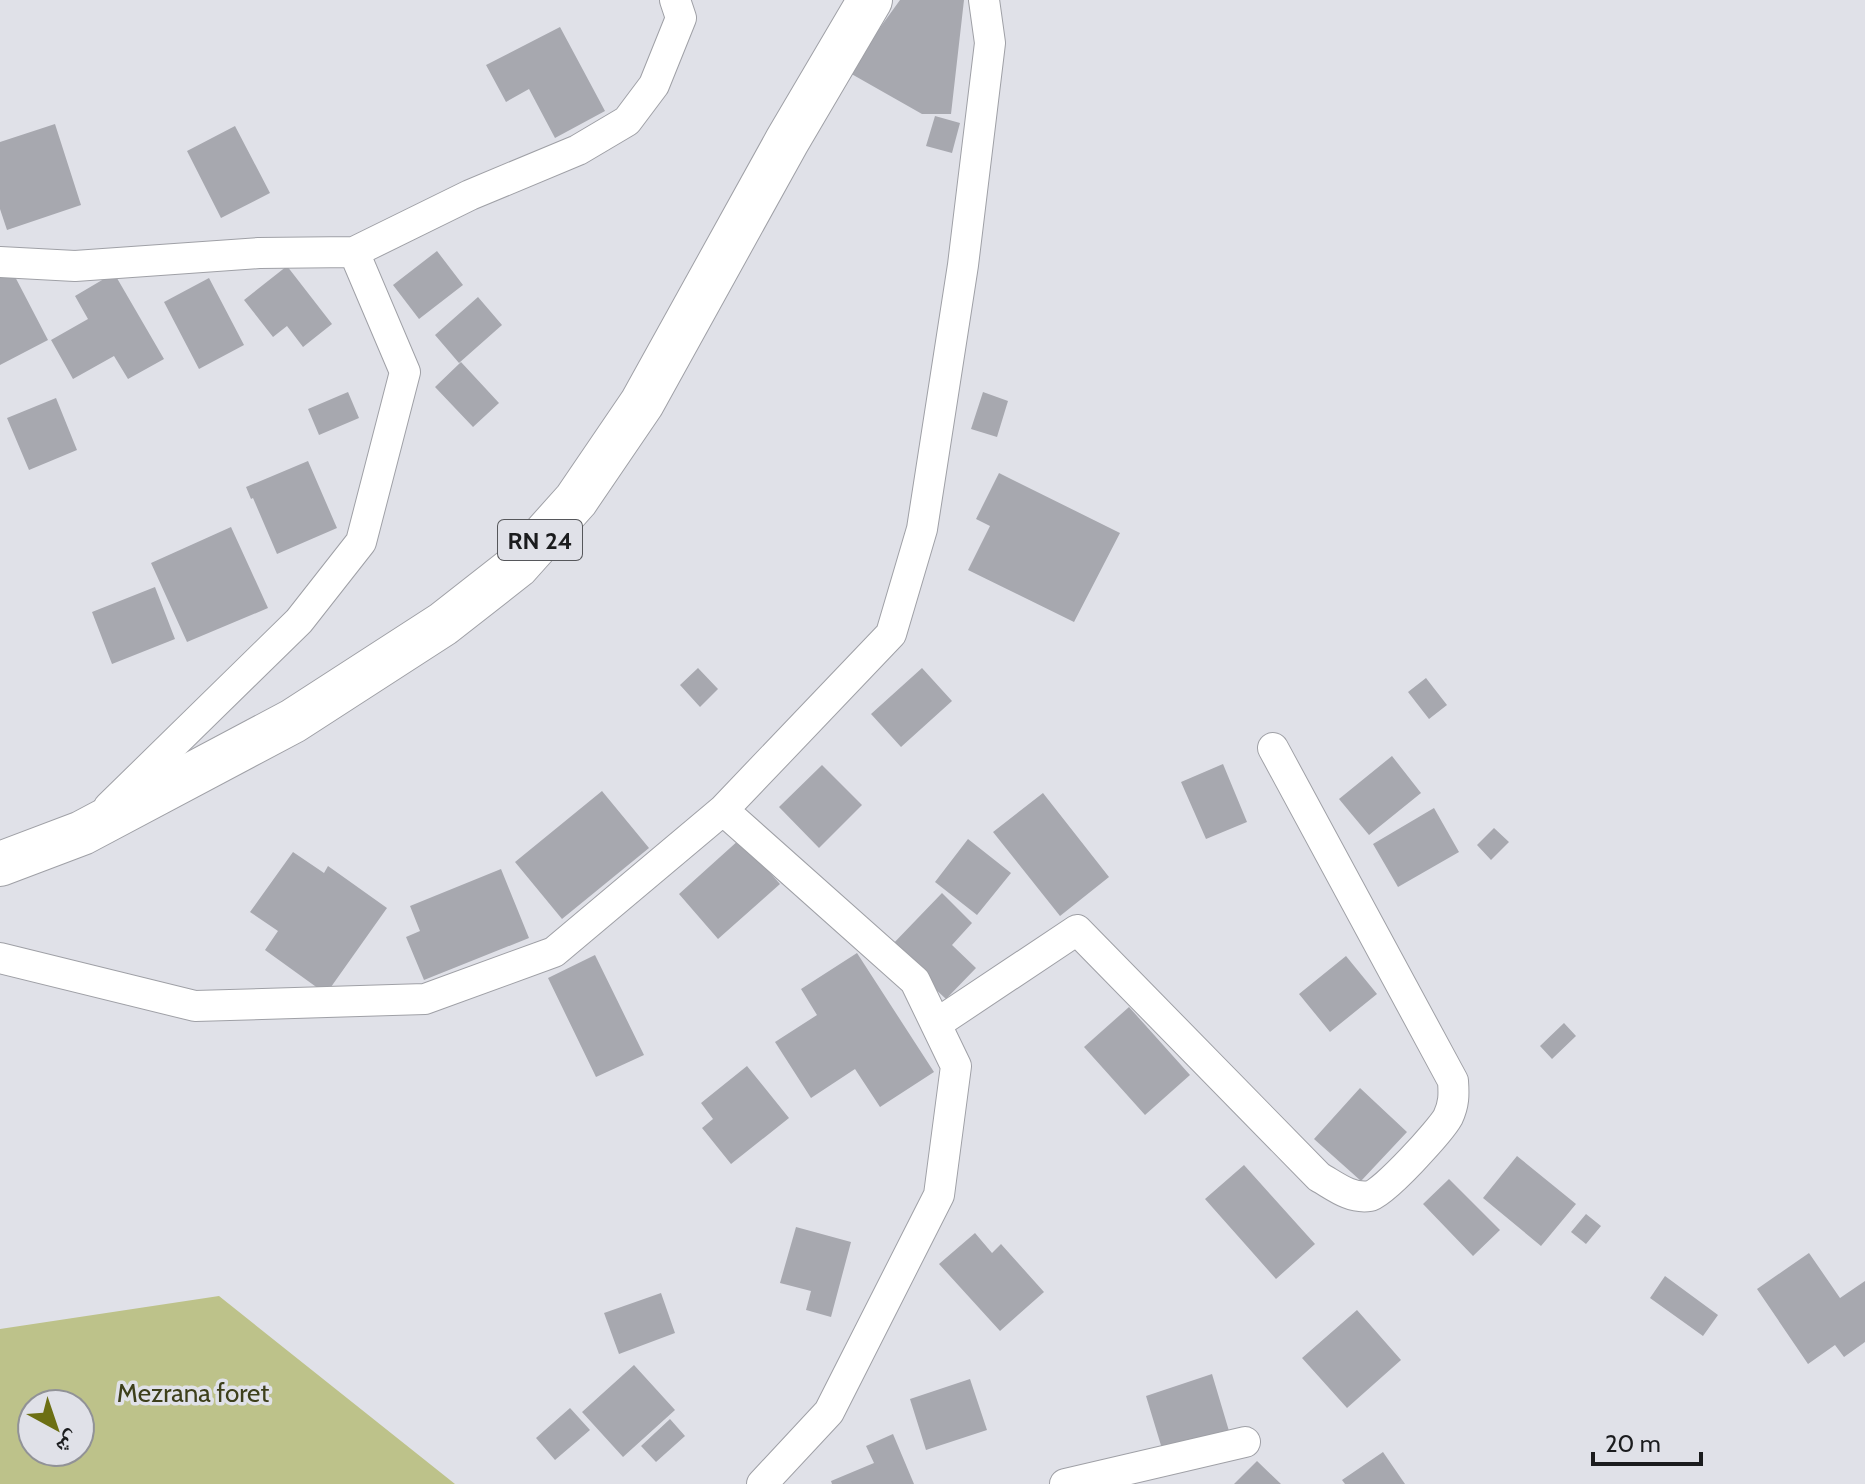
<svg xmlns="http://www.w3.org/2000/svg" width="1865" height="1484" viewBox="0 0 1865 1484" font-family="Cabin,'Noto Naskh Arabic',sans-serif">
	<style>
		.green { fill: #bdc28a; fill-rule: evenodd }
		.building { fill: #a7a8af }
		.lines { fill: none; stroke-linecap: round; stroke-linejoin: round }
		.minor-casing { stroke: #9fa0a6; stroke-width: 32 }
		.primary-casing { stroke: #9fa0a6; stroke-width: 46 }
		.minor { stroke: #fff; stroke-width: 30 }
		.primary { stroke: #fff; stroke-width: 44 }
		.labels { text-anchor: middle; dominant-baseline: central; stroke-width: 7; stroke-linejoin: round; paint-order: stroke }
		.shield { fill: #e0e1e8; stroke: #56575b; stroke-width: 2 }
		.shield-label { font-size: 24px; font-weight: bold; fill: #1b1c1e }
		.park-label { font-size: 26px; fill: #3d3f1b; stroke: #e0e1e8 }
	</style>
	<rect width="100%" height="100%" fill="#e0e1e8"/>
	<path class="green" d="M219,1296l236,188h-455v-155zM32,1404h48v48h-48z"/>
	<path class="building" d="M900,0h64l-13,114h-29l-74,-42z
		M560,27l45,84 -50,27 -26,-49 -23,13 -20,-37z
		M935,116l25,7 -8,30 -26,-7z
		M55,124l26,81 -74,25 -7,-21v-67z
		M235,126l35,67 -49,25 -34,-67z
		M437,251l26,34 -44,34 -26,-34z
		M287,266l45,58 -29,23 -16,-21 -14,11 -29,-37z
		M11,269l37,71 -48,25v-91z
		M114,273l50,86 -36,20 -14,-23 -41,23 -22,-39 37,-21 -13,-23z
		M209,278l35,67 -45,24 -35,-67z
		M478,297l24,28 -43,38 -24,-28z
		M461,362l38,41 -26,24 -38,-40z
		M348,392l11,26 -40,17 -11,-26z
		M983,392l25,9 -11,36 -26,-8z
		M56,398l21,52 -48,20 -22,-52z
		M308,461l29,67 -60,26 -24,-56 -2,1 -5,-12z
		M999,473l121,60 -46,89 -106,-52 22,-44 -14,-7z
		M231,527l37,81 -81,34 -36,-79z
		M155,587l20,52 -63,25 -20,-52z
		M698,668l20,21 -18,18 -20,-22z
		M922,668l30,33 -51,46 -30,-33z
		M1426,678l21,27 -18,14 -21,-27z
		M1392,756l29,37 -52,42 -30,-36z
		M1223,764l24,58 -41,17 -25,-57z
		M822,765l40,40 -43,43 -40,-41z
		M602,791l47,57 -87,71 -47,-57z
		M1043,793l66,84 -49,39 -67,-84z
		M1434,808l25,44 -61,35 -25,-43z
		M1494,828l15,14 -18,18 -14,-15z
		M740,839l40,45 -62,55 -39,-45z
		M968,839l43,34 -34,42 -42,-33z
		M293,852l31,21 4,-7 59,42 -61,86 -61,-44 13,-19 -28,-19z
		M501,869l28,69 -105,42 -18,-43 14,-6 -10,-25z
		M942,893l30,30 -20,22 24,23 -30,31 -56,-52z
		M857,953l77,119 -54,35 -25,-38 -44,29 -36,-56 42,-27 -16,-26z
		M595,955l49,100 -48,22 -48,-99z
		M1346,956l31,38 -47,38 -31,-38z
		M1129,1007l61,68 -45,40 -61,-68z
		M1564,1023l12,13 -24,23 -12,-13z
		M747,1066l42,52 -58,46 -29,-36 11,-9 -12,-16z
		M1360,1088l47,44 -46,49 -47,-42z
		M1517,1156l59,48 -35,42 -58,-48z
		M1244,1165l71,79 -39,35 -71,-80z
		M1449,1179l51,51 -27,26 -50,-52z
		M1586,1214l15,12 -15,18 -15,-12z
		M796,1227l55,15 -20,75 -25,-7 5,-19 -31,-8z
		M975,1233l17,20 9,-9 43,48 -44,39 -61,-67z
		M1809,1253l31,45 25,-17v61l-21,15 -9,-12 -27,19 -51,-75z
		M1665,1276l53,39 -15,21 -53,-38z
		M661,1293l14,40 -56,21 -15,-41z
		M1357,1310l44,50 -54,48 -45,-50z
		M634,1365l41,45 -52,47 -41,-45z
		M1212,1374l17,57 -66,21 -17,-56z
		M970,1379l17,51 -61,20 -16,-51z
		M570,1408l20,22 -35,30 -19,-22z
		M670,1419l15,17 -29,26 -15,-16z
		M893,1434l21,50h-82l-1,-3 43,-18 -8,-17z
		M1383,1452l22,32h-60l-3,-4z
		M1257,1461l24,23h-47z"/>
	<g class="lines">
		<g class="minor-casing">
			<path id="minor" d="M354,252l116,-57 108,-45 49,-29 27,-36 27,-67 -6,-18
				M0,262l75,4 184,-13 95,-1 51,120 -44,170 -62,79 -190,186
				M723,810l192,171 41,85 -17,129 -110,217 -67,72
				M0,958l195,48 230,-7 129,-47 169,-142 168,-176 31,-105 41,-264 27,-222 -6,-43
				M936,1024l141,-94 242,247c16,9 31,22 51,19 13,-2 71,-66 78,-79 6,-13 6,-22 5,-36l-180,-333
				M1065,1484l180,-42"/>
		</g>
		<g class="primary-casing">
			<path id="primary" d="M0,864l82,-31 211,-112 150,-97 74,-58 59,-66 66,-97 145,-262 83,-141"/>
		</g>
		<use href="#minor" class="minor"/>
		<use href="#primary" class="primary"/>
	</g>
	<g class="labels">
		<rect class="shield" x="498" y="520" width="84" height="40" rx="6"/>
		<g class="shield-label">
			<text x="540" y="540">RN 24</text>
		</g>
		<g class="park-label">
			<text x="193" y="1393">Mezrana foret</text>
		</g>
	</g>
	<g transform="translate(56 1428) rotate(140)"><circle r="38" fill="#e0e1e8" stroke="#919297" stroke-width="2"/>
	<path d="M0-6L14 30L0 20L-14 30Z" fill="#6c6f13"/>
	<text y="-12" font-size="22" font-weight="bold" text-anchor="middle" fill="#1b1c1e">ش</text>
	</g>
	<path d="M1593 1452v12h108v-12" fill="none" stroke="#1b1c1e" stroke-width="4"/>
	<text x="1605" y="1452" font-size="24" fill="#1b1c1e" stroke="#e0e1e8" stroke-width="6" paint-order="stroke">20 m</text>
</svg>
